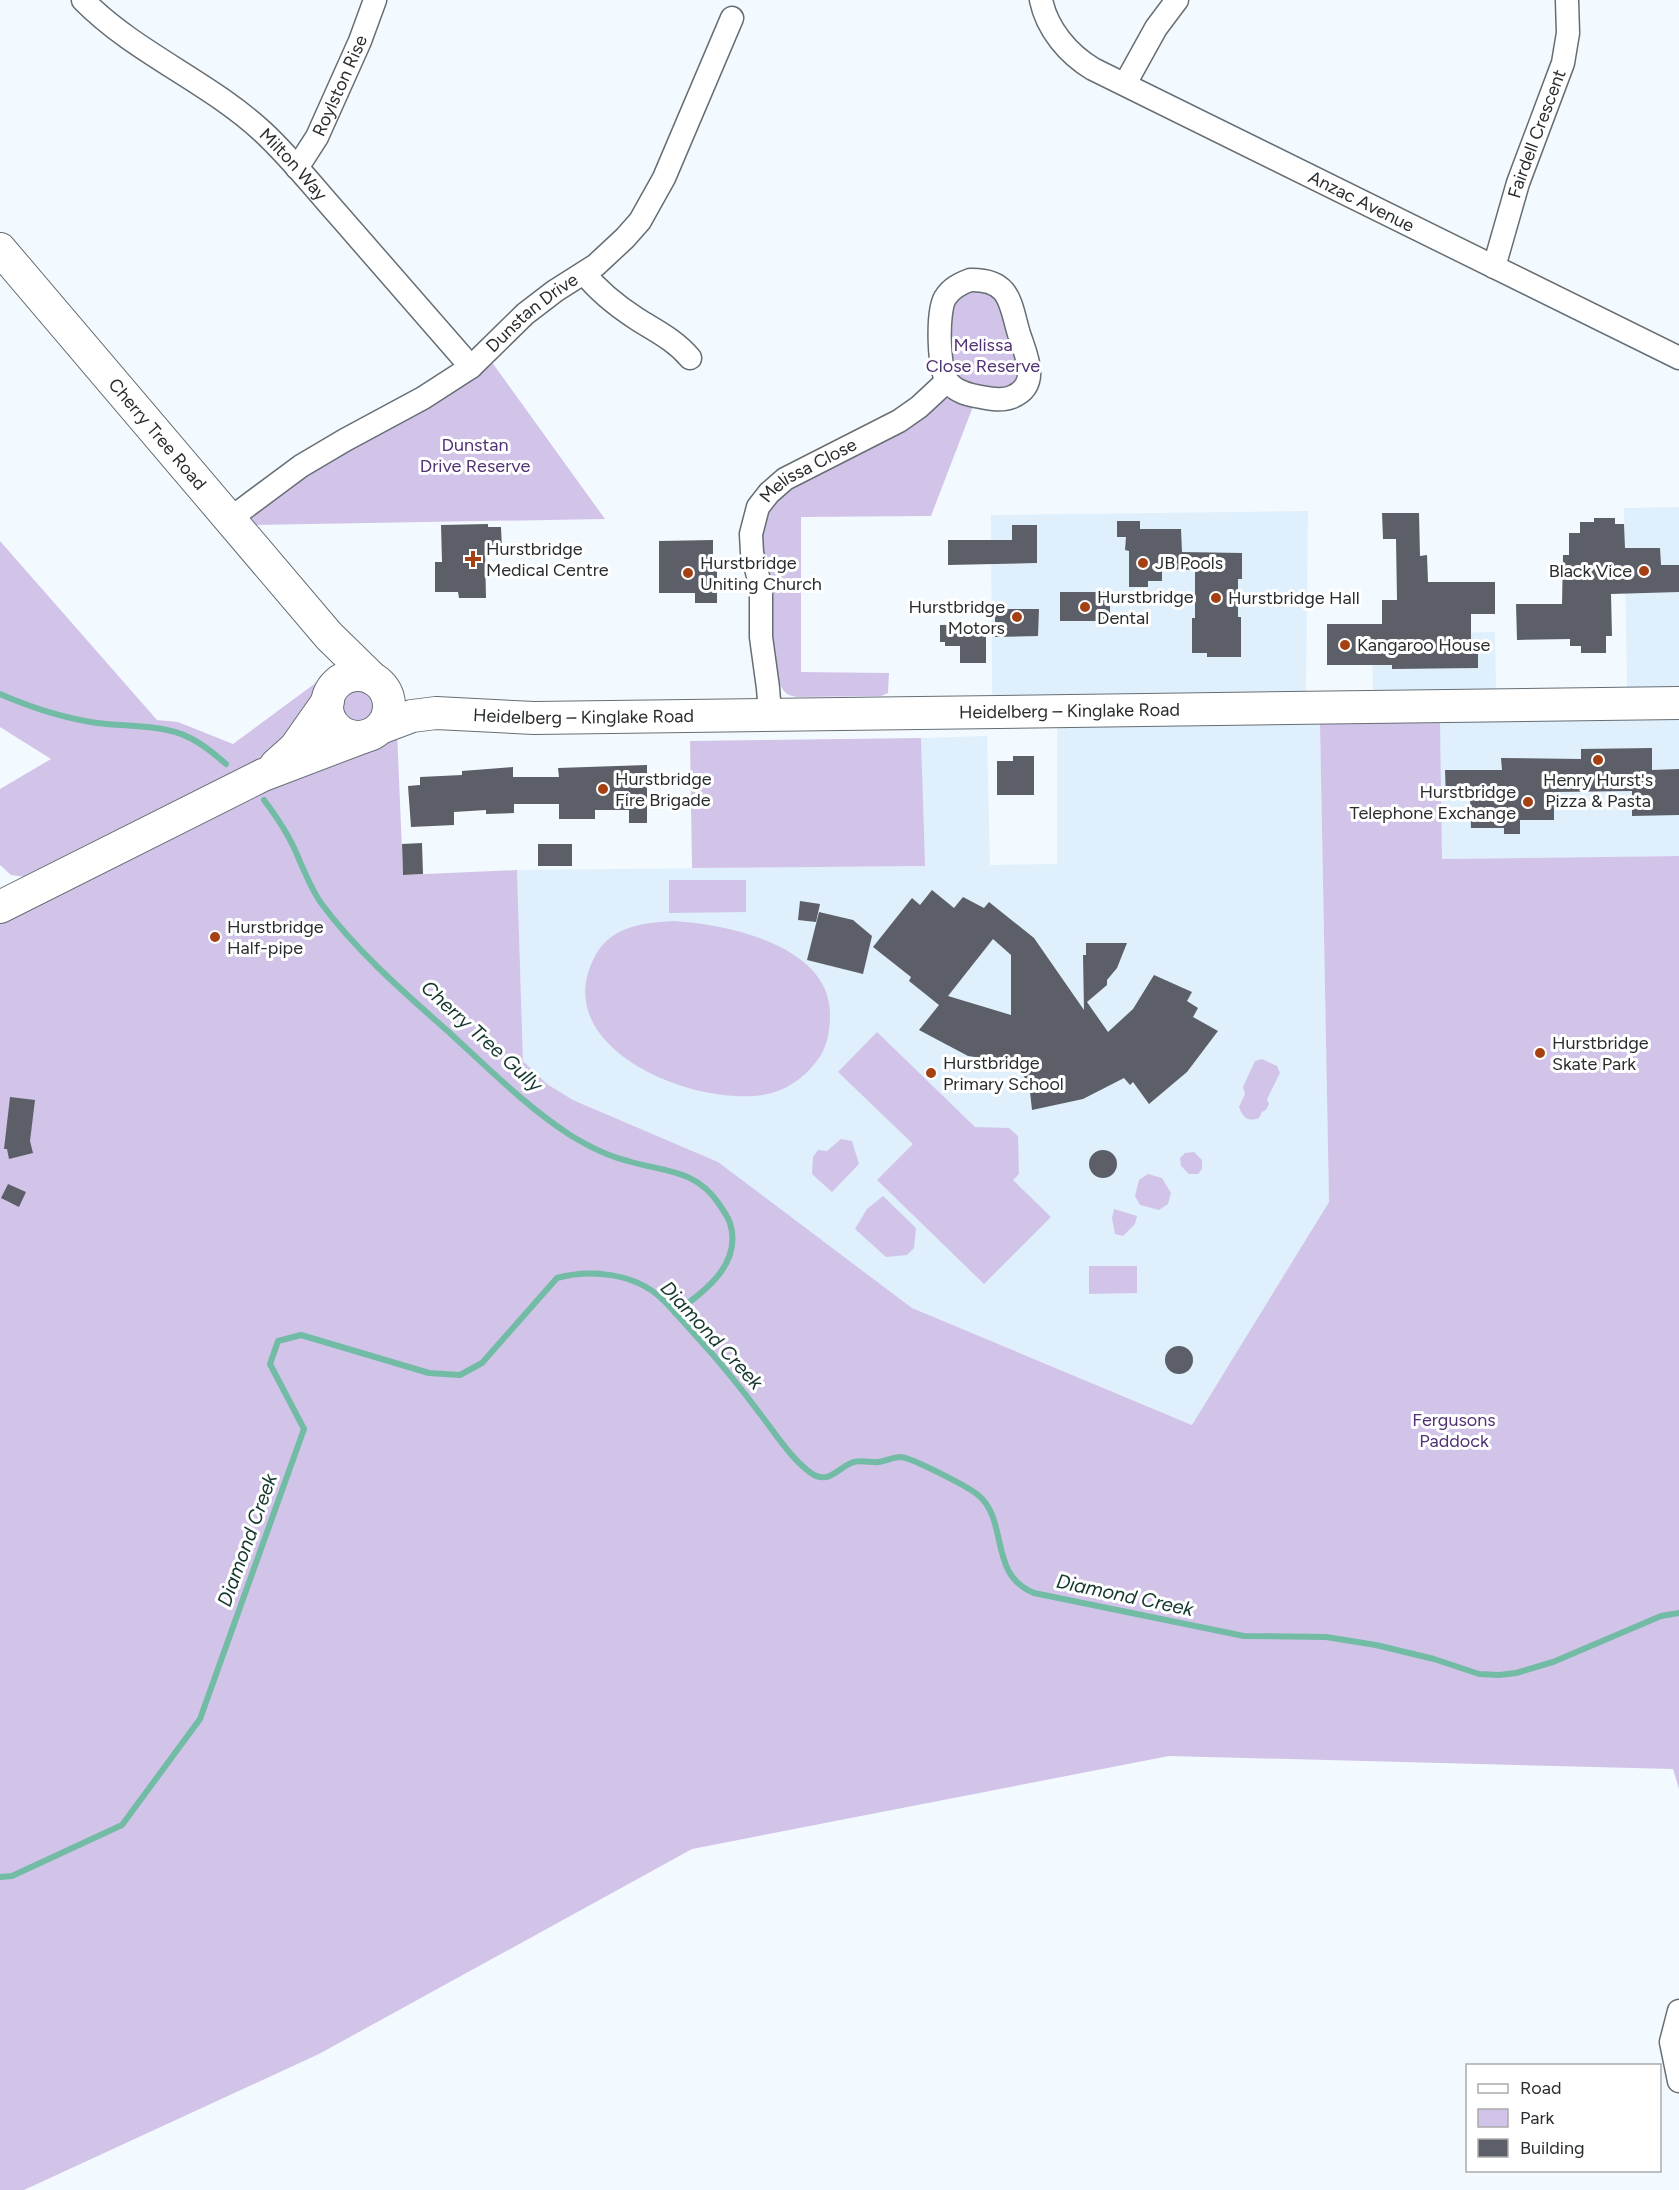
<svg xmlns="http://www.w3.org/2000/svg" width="1679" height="2190" viewBox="0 0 1679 2190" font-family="Figtree,sans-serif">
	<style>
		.built { fill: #dfeffb }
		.green { fill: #d2c4e9 }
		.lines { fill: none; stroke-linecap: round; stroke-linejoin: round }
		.stream { stroke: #72bba5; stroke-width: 6 }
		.building { fill: #5c5f67; fill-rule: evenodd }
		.street-casing { stroke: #666e74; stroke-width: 25 }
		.secondary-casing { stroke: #666e74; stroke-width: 34 }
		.street { stroke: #fff; stroke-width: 22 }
		.secondary { stroke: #fff; stroke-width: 32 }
		.poi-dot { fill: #a54012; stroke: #fff; stroke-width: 2 }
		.labels { text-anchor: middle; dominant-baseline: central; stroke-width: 6; stroke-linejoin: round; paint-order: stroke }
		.street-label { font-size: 18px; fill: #2a2d2f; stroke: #fff }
		.park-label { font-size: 18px; fill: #513274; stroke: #fff }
		.poi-label { font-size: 18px; fill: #2a2d2f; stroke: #fff; text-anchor: start }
		.water-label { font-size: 20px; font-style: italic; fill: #13362d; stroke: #fff }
	</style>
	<rect width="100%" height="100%" fill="#f2faff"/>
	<path class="built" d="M1679,507v180l-52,1 -3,-180z
		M1308,511l-2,180 -314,4 -1,-180z
		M1495,632l1,57 -123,1 -1,-56z
		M1679,719v137l-238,3 -1,-137z
		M1320,724l9,478 -136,223 -281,-117 -194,-146 -145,-62 -26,-16 -24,-23 -6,-191 407,-4 -3,-128 66,-2 3,129 67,-1v-138z"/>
	<path class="green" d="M967,290h16l15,8 23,79 -14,14 -45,-9 -10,-11 -3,-59 2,-7z
		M491,361l114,158 -355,6 -2,-6 32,-29z
		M950,398l24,6 -43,112 -130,1v155l88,1 -1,20 -7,3 -84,1c-7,-1 -12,-3 -15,-9 -12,-17 -25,-149 -19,-169 3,-8 11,-17 16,-23l163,-96z
		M0,541l157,179 21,2 55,22 84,-62c-2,12 -5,26 -12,36 -13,18 -35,36 -54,46l-225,113 -15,-2 -11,-10v-76l51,-30 -51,-32z
		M339 706a18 18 0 1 1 36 0a18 18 0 1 1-36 0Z
		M1440,722l2,137 237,-3v933l-6,-20 -504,-13 -477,93 -373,205 -295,136h-24v-1268l267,-133 107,-43 23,-16 6,145 114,-5 6,191 24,23 26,16 145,62 194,146 280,117 137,-223 -9,-478z
		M921,738l4,128 -233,2 -2,-127z
		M669,880h77v32l-77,1z
		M673,921c53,3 158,24 157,94 0,13 -2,28 -9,40 -11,17 -28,32 -49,38 -69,18 -223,-41 -179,-133 15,-33 47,-37 80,-39z
		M877,1032l98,95 34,1 9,8 1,38 -6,6 38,37 -67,67 -107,-104 36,-36 -75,-72z
		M1262,1059l15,7 3,7 -13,26 2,5 -3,6 -4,2 -3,6c-11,4 -16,0 -20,-11l6,-13 -2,-7 12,-26z
		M841,1139l11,2 7,23 -27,28 -20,-18 1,-17 5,-7 9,1z
		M1194,1152l8,8v9l-4,5h-9l-8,-8 -1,-8 5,-5z
		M1148,1174l14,4 9,15 -3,11 -9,6 -19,-5 -5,-9 4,-16z
		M883,1196l33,32 -2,20 -7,7 -21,2 -31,-28 12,-20z
		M1114,1209l23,7 -2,8 -12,12 -8,-2 -3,-16z
		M1089,1266h48v27l-48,1z"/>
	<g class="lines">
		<path class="stream" d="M0,694c32,14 63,24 97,29 23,3 47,2 70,7 23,4 42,19 59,34
			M264,800c12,16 23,32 31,50 8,18 15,37 26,53 37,50 85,91 131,132 38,35 75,72 118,100 18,11 37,21 58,26 36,11 68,8 91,43 4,6 9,13 11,19 13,42 -27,69 -55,90
			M0,1877l12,-1 110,-51 78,-106 104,-290 -34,-65 8,-23 23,-6 128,38 31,2 22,-12 75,-85c33,-9 76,-5 103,19 13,12 25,27 37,40 23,25 44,51 64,78 15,19 30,44 50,58 17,12 26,-4 40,-10 9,-4 19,0 27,-1 8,-1 15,-5 23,-5 11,1 68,30 77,38 31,25 10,80 56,98l210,43 82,1 50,8 58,14 45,15 20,1 17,-2 37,-11 108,-46 18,-3"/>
	</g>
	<path class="building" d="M1382,513h37l1,43 7,-1 1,27h67v32h-24v32h7v22l-86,1v-4h-65v-41h55v-24h15l-1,-61h-13z
		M1594,518h21v6h9l1,24h35l1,17h18v27l-68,2 1,42h-6v17h-25v-7h-11v-7l-53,1 -1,-36h46l1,-49h6v-22h11v-11h14z
		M1117,521h23v8h41l1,23 60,1v26h-4v38h3v40h-34v-4h-15v-35h3v-48l-33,-1v12h-14v6h-19v-36l-4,-1 1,-13h-9z
		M488,524v3h13l1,22h-17l1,49h-27l-1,-6h-23v-30h7l-1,-37z
		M1012,525h25v38l-89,2v-25h64z
		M713,540v17h4v46h-22v-10h-36v-52z
		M1060,592h50v29h-50z
		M995,609h44l-1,27 -43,1z
		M986,624v39h-26v-17h-15v-4h-5v-17z
		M1652,748v22l27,-1v46l-47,1v-25l-78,1v28h-34v14h-16v-6h-33l-1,-30 -24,1 -1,-29h57l-1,-12 80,1v-10z
		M1013,756h21v39h-37v-34h16z
		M647,765v58h-18v-13h-34v9h-36v-15h-45v9l-28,1v-4l-32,2v13l-43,2 -3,-41 12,-1v-8l42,-2v-4l51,-4v10h46l-1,-9z
		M422,843l1,31 -20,1 -1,-31z
		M538,844h34v22h-34z
		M932,890l22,18 9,-11 21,11 5,-6 45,36 50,72 -1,-55h3v-12h41l-10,25 -10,12v5l-20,17 21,30 25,-23 21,-34 38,17 -5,9 11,7 -5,9 25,14 -31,41 -38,32 -16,-22 -3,3 -6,-7 -41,21 -51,11 -3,-27h-3l-5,-19 -53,-8 -49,-26 20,-25 -30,-24 2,-4 -38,-30 39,-49 8,7zM993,939l18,16v60l-63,-19z
		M800,901l20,3 -4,18 -18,-2z
		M819,912l34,8 19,16 -9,38 -56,-14z
		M10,1097l25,3 -5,41 3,12 -24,6 -2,-10h-3z
		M1089 1164a14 14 0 1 1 28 0a14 14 0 1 1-28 0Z
		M8,1184l18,8 -7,15 -18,-9z
		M1165 1360a14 14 0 1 1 28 0a14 14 0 1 1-28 0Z"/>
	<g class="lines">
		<g class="street-casing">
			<g id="street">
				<path id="s1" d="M83,0c52,53 125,81 180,132 28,26 53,58 79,87 43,50 86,99 129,148"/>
				<path id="s2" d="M1041,0c6,29 27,54 52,69l586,289"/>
				<path d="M1125,84l31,-56 21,-28"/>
				<path id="s3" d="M297,168l20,-31 43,-96 15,-41"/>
				<path id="s4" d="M1494,267l24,-84 45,-120 5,-30 -1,-33"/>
				<path d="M584,273c15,19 33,33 53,46 19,12 38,21 53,39"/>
				<path d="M970,280c41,-1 40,24 49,54 7,21 22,51 -7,63 -10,4 -21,2 -31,0 -12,-2 -25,-5 -33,-15 -10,-11 -11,-70 -3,-84 6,-10 15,-14 25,-18z"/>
				<path id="s5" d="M231,518l70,-52 44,-26 78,-42 48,-31 54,-53 30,-23 41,-26 29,-27 15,-17 24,-43 68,-160"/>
				<path id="s6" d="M770,714l-2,-26 -7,-51v-49l-9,-35 -1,-19 7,-27 11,-14 16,-14 114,-58 20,-14 28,-26"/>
				<path d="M1679,2011l-8,31 8,39"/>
			</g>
		</g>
		<g class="secondary-casing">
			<g id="secondary">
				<path id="s7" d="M0,249l329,387 44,43"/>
				<circle cx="358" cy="706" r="31"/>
				<path id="s8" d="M380,728l32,-12 24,-3 98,5 1145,-15"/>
				<path d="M276,765l19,-17 33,-47"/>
				<path d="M0,907l263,-132 100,-38"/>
			</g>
		</g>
		<use href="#street" class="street"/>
		<use href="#secondary" class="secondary"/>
	</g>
	<g class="poi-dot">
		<path d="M470 550h6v6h6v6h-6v6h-6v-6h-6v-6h6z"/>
		<circle cx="1143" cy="563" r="6"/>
		<circle cx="1644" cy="571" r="6"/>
		<circle cx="688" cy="573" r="6"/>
		<circle cx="1216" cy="598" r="6"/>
		<circle cx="1085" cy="607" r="6"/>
		<circle cx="1017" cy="617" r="6"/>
		<circle cx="1345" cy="645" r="6"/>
		<circle cx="1598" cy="760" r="6"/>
		<circle cx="603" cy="789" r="6"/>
		<circle cx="1528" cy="802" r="6"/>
		<circle cx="215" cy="937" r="6"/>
		<circle cx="1540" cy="1053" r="6"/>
		<circle cx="931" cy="1073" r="6"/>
	</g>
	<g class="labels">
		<g class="street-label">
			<text stroke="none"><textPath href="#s3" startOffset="93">Roylston Rise</textPath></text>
			<text stroke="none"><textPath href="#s4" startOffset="140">Fairdell Crescent</textPath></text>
			<text stroke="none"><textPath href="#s1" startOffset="268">Milton Way</textPath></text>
			<text stroke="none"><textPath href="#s2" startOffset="388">Anzac Avenue</textPath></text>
			<text stroke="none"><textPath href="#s5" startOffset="366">Dunstan Drive</textPath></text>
			<text stroke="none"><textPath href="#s7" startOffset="243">Cherry Tree Road</textPath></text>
			<text stroke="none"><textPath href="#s6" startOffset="273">Melissa Close</textPath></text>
			<text stroke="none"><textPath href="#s8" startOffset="692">Heidelberg – Kinglake Road</textPath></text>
			<text stroke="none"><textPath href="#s8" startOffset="206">Heidelberg – Kinglake Road</textPath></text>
		</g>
		<g class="park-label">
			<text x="983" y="345">Melissa<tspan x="983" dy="21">Close Reserve</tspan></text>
			<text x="475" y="445">Dunstan<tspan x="475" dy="21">Drive Reserve</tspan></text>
			<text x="1454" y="1420">Fergusons<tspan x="1454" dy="21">Paddock</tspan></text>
		</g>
		<g class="poi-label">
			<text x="486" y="549">Hurstbridge<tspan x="486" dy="21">Medical Centre</tspan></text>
			<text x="700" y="563">Hurstbridge<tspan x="700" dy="21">Uniting Church</tspan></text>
			<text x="1155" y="563">JB Pools</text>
			<text x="1632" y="571" text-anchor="end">Black Vice</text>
			<text x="1097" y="597">Hurstbridge<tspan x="1097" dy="21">Dental</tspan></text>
			<text x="1228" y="598">Hurstbridge Hall</text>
			<text x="1005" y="607" text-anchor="end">Hurstbridge<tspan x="1005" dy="21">Motors</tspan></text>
			<text x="1357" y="645">Kangaroo House</text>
			<text x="615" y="779">Hurstbridge<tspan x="615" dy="21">Fire Brigade</tspan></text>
			<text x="1598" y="780" text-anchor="middle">Henry Hurst's<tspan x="1598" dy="21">Pizza &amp; Pasta</tspan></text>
			<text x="1516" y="792" text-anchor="end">Hurstbridge<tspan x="1516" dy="21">Telephone Exchange</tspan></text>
			<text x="227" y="927">Hurstbridge<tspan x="227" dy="21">Half-pipe</tspan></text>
			<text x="1552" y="1043">Hurstbridge<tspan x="1552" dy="21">Skate Park</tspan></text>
			<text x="943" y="1063">Hurstbridge<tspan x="943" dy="21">Primary School</tspan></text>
		</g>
		<g class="water-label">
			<text transform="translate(482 1036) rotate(42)">Cherry Tree Gully</text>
			<text transform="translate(712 1335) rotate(47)">Diamond Creek</text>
			<text transform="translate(247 1540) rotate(-70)">Diamond Creek</text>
			<text transform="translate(1125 1595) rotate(12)">Diamond Creek</text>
		</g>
	</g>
	<rect x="1466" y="2064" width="195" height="108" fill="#ffffff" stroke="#aaabac" stroke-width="1.5"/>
	<rect x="1478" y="2084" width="30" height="9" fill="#ffffff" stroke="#aaabac" stroke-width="1.5"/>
	<text x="1520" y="2094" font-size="18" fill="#2a2d2f">Road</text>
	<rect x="1478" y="2109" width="30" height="18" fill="#d2c4e9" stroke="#aaabac" stroke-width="1.5"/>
	<text x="1520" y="2124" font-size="18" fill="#2a2d2f">Park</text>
	<rect x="1478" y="2139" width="30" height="18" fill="#5c5f67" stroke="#aaabac" stroke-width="1.5"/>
	<text x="1520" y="2154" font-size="18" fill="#2a2d2f">Building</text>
</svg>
